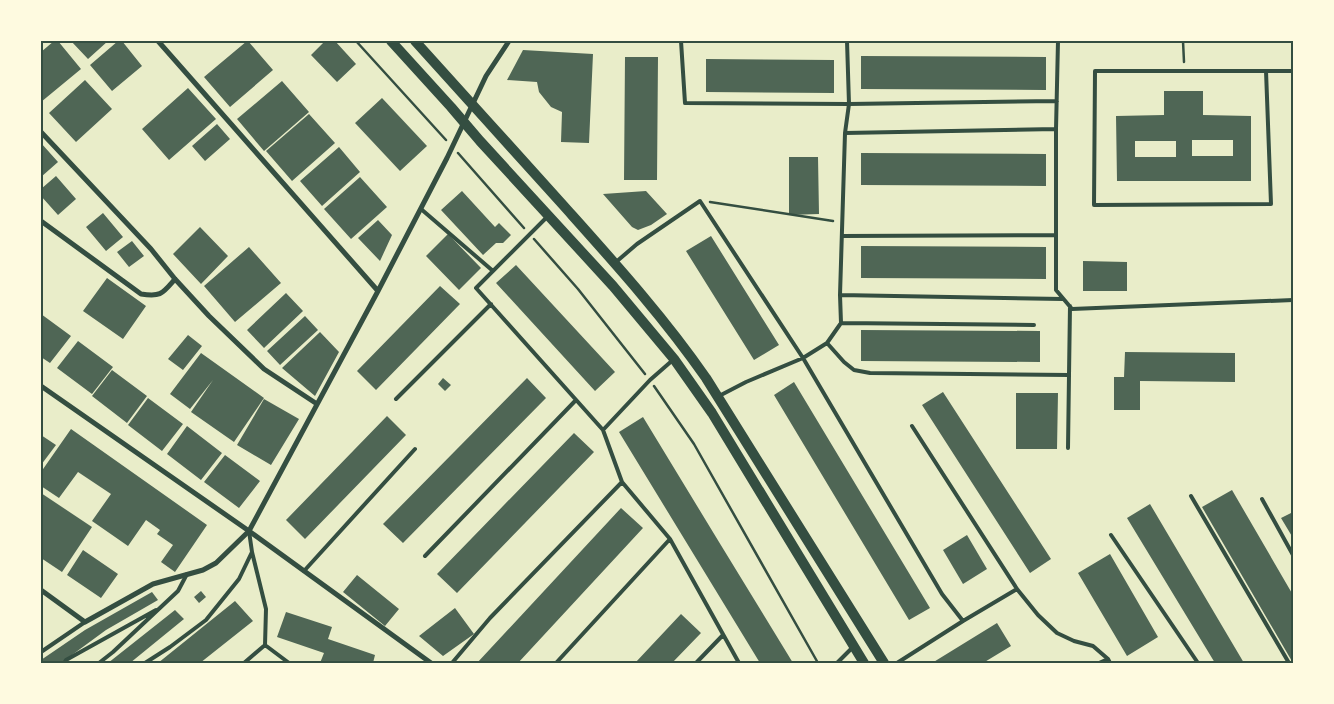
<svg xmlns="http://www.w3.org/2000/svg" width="1334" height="704" viewBox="0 0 1334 704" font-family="'Nunito Sans',sans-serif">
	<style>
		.building { fill: #4f6655; fill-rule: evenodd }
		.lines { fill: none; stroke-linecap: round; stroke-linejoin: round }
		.path { stroke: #344e41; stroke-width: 2.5 }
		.service { stroke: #344e41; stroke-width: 4 }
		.minor { stroke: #344e41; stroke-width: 5 }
		.secondary { stroke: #344e41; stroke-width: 10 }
		.neatline { fill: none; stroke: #344e41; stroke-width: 2 }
	</style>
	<rect width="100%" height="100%" fill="#e9edc9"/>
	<path class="building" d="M54,41h4l23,28 -40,33v-50z
		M71,41h37l-20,18z
		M118,41h4l20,25 -30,25 -22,-26z
		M247,41h1l25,29 -43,37 -26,-30z
		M325,41h10l21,23 -19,18 -26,-27z
		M523,50l70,4 -4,89 -28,-1 1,-30 -11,-5 -12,-15 -2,-10 -30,-2z
		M861,56l185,1v33l-185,-1z
		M625,57h33l-1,123h-33z
		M706,59l128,1v33l-128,-1z
		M85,80l27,29 -36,33 -27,-29z
		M282,81l27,31 -45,39 -27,-32z
		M188,88l28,31 -47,41 -27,-31z
		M1164,91h39v24l48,1v65h-134l-1,-65 48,-1zM1192,140h41v16h-41zM1135,141h41v16h-41z
		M382,98l45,48 -27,25 -45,-48z
		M309,114l26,29 -43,38 -26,-30z
		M217,124l13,15 -25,22 -13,-15z
		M41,143l17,19 -17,15z
		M339,147l21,25 -38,34 -22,-25z
		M861,153l185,1v32l-185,-1z
		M789,157h29l1,57 -30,1z
		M56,176l20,23 -18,16 -17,-19v-7z
		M360,177l27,30 -36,32 -27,-30z
		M462,191l33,36 4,-4 12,12 -8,8h-7l-13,12 -42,-45z
		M646,191l21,23 -16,11 -13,5 -6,-3 -29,-33z
		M103,213l20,24 -17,14 -20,-24z
		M378,220l14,15 -12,26 -22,-23z
		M200,227l28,29 -27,28 -28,-30z
		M448,234l33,34 -22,22 -33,-34z
		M711,236l68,109 -25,15 -68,-109z
		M132,241l12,15 -15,11 -12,-15z
		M861,246l185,1v32l-185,-1z
		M249,247l32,36 -46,39 -31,-36z
		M1083,261l44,1v29h-44z
		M516,265l99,107 -20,19 -99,-108z
		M107,278l39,28 -23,33 -40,-28z
		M440,286l20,18 -84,86 -19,-19z
		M286,293l17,18 -39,37 -17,-18z
		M41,314l30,22 -21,27 -9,-6z
		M305,316l13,14 -38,35 -13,-14z
		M861,330l179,1v31l-179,-1z
		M320,332l19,20 -24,44 -33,-28z
		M188,335l14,11 -19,24 -15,-11z
		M78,341l35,26 -21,27 -35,-26z
		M1125,352l110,1v29l-95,-1v29h-26v-33h10z
		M201,353l63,45 -30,44 -43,-30 22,-32 -23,29 -20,-15z
		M112,370l35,26 -20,27 -35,-27z
		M443,378l8,7 -6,6 -7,-7z
		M527,378l19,20 -143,145 -20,-19z
		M794,382l136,226 -21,12 -135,-225z
		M943,392l108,167 -21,14 -108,-168z
		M1016,393h42l-1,56h-41z
		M148,398l35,26 -21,27 -34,-26z
		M264,399l35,20 -28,46 -34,-20z
		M387,416l19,19 -101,104 -19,-19z
		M643,417l76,125 74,121h-33l-141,-231z
		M187,426l35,27 -21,27 -34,-26z
		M71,429l136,96 -32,47 -14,-10 12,-17 -16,-11 3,-4 -14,-10 -18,26 -36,-25 19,-27 -33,-22 -19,26 -18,-12v-14z
		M574,433l20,19 -137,141 -20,-19z
		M41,435l15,10 -15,20z
		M225,455l35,26 -21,27 -35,-26z
		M1232,490l61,105v68l-91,-156z
		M41,493l51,34 -30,45 -21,-14z
		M1150,504l94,159h-29l-88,-145z
		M621,508l22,20 -125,135h-41z
		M1293,512v26l-12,-20z
		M967,535l20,34 -24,15 -20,-34z
		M83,550l35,24 -17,24 -34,-23z
		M1110,554l48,83 -31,19 -49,-83z
		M357,575l42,34 -14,17 -42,-34z
		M201,591l5,6 -7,6 -5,-6z
		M152,592l6,8 -52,30 -45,33h-20v-3l44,-30z
		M235,601l18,20 -53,42h-42z
		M455,608l19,26 -31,22 -24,-20z
		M175,610l9,9 -54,44h-22z
		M286,612l46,15 -4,12 47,16 -2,8h-53l4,-10 -47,-16z
		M681,614l20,19 -29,30h-37z
		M997,623l14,23 -28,17h-51z"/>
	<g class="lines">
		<path class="path" d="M356,41l90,99
			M1183,41l1,21
			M458,153l66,75
			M710,202l123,19
			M534,239l44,50 67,85
			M654,386l40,58 124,219"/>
		<path class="service" d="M681,41l4,62 164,1 -2,-63
			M1058,41l-2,88v161l16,19 221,-9
			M1266,71l5,133 -177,1 1,-134c66,0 132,0 198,0
			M845,133l211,-4
			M421,209l72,62
			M547,217l-71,71 127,142 19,52 48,57 69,124
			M842,236l214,-1
			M616,262l21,-18 63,-43 103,157 139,236 21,27
			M1293,291v1
			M840,295l223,4
			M841,323l193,2
			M827,343l17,19 10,8 16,3 199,2 1,-69
			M1293,394v30
			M719,396l27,-14 57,-24 24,-15 14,-20 -1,-28 5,-162 4,-29 208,-3
			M396,399l95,-95
			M912,426l105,163 21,26 19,18 17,8 19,5 15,13 2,4
			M603,430l47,-50 24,-21
			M1068,448l1,-73
			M1191,496l98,167
			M1262,499l31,56
			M1111,535l87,128
			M425,556l151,-156
			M304,571l111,-122
			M265,645l24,18
			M41,652l44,-30
			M64,663l2,-3 90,-50
			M99,663l14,-11 65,-61 9,-17
			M145,663l25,-16 36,-27 33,-41 13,-27 -3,-21
			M244,663l21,-18 1,-36 -14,-57
			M452,663l38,-45 132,-136
			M556,663l114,-124
			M696,663l27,-28
			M837,663l16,-16
			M897,663l66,-42 54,-32
			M1099,663l9,-4"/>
		<path class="minor" d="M158,41l220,250
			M41,132l110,117 24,30 34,37 55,53 53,35
			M41,221l100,73c20,3 21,0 34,-15
			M41,386l208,145 182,132
			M41,590l44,32 68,-38 50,-14 13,-7 33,-32 129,-240 69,-133 39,-82 23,-35"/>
		<path class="secondary" d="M391,41l60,66 29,34 133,145 61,73 38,54 152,250
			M415,41c49,55 99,109 148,164 50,56 100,111 143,173l178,285"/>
	</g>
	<rect width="1334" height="704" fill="none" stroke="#fefae0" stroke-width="85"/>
	<rect x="42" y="42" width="1250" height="620" class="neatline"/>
</svg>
